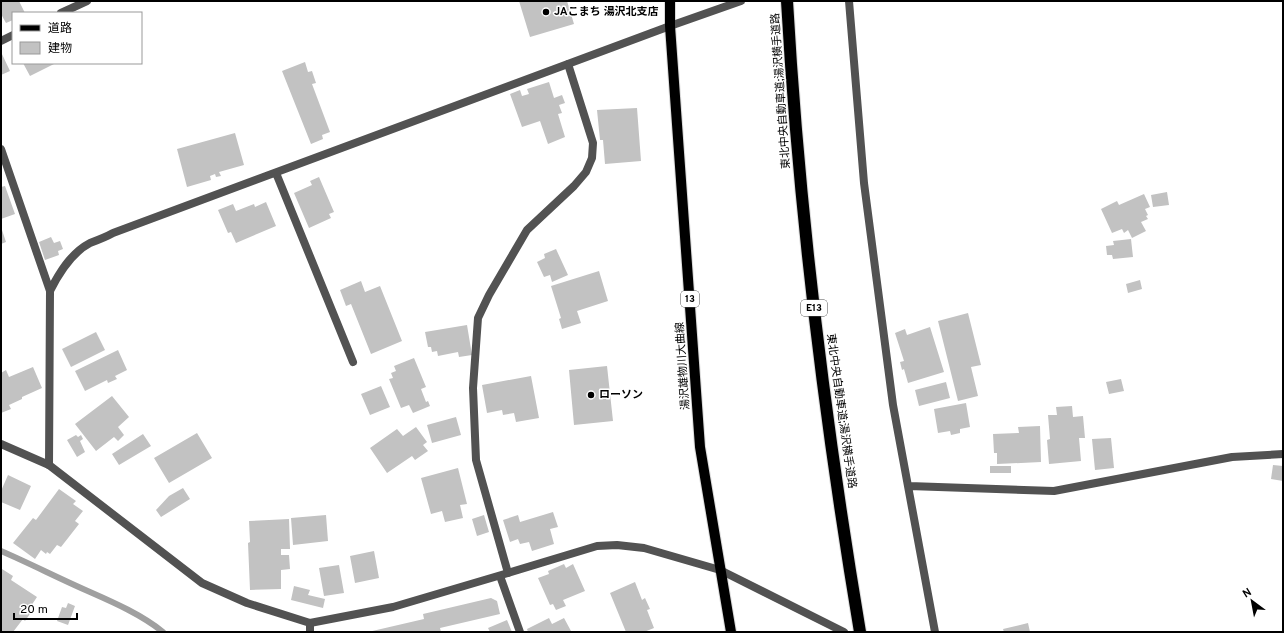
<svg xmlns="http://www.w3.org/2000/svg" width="1284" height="633" viewBox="0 0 1284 633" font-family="Overpass,'Noto Sans JP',sans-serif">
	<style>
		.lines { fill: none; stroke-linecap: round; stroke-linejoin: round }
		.stream { stroke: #a0a0a0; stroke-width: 6 }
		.building { fill: #c2c2c2 }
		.primary-casing { stroke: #dbdbdb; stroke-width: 12 }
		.motorway-casing { stroke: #dbdbdb; stroke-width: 14 }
		.service { stroke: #525252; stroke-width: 8 }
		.minor { stroke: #525252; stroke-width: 8 }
		.tertiary { stroke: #525252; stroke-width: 8 }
		.primary { stroke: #000; stroke-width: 10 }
		.motorway { stroke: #000; stroke-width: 12 }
		.poi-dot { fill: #000; stroke: #fff; stroke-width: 1.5 }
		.labels { text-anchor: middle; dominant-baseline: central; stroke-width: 3; stroke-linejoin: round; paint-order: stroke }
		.shield { fill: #fff; stroke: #4c4c4c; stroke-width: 1 }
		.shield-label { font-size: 10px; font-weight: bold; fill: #000 }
		.poi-label { font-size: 11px; font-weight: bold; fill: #000; stroke: #fff; text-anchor: start }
		.street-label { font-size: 11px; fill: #000; stroke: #fff }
	</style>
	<rect width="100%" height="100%" fill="#fff"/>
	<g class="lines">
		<path class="stream" d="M1,551c30,13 59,28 89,41 25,11 52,23 73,40"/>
	</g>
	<path class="building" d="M1,1h18l6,12h-12v7l-7,3 -5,-9z
		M519,1h48l7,23 -44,13z
		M1,52l9,19 -9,4z
		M305,62l3,10 4,-1 4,12 -4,1 18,48 -8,3 1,4 -12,5 -29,-73z
		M23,63h33l-26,13z
		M549,82l5,16 8,-3 3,8 -6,2 3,8 -4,1 7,23 -17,7 -8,-23 -18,6 -12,-33 10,-4 2,6 7,-2 -2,-5z
		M637,108l4,53 -36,3 -2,-24h-3l-3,-30z
		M235,133l9,32 -25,7 2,4 -5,1 -1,-3 -5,2 1,4 -24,7 -10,-38z
		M319,177l15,35 -5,2 2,4 -22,10 -15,-35 18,-8 -2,-4z
		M5,186l10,28 -14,5v-32z
		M1167,192l2,13 -16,2 -2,-12z
		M1144,194l6,13 -5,2 3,6 -2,1 2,3 -7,3 5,9 -14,7 -4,-8 -4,3 -2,-4 -10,4 -11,-24 16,-8 2,4z
		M266,202l10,24 -40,17 -5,-11 -3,1 -10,-23 15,-6 3,7 18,-7 1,3z
		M1,227l5,15 -5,2z
		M51,237l3,6 6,-2 3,8 -5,2 1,4 -14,5 -6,-18z
		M1131,239l2,18 -20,2 -1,-4h-5l-1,-9 8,-1 -1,-4z
		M556,249l12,26 -16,7 -2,-7 -6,2 -7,-15 8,-4 -1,-4z
		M599,271l9,30 -31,10 4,12 -19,6 -3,-10 2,-1 -10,-32z
		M1140,280l2,9 -14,4 -2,-9z
		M361,281l4,11 15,-6 22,55 -31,13 -20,-50 -5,2 -6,-16z
		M968,313l13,52 -10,2 7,29 -20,5 -20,-80z
		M467,325l5,30 -13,2 -1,-5 -20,4 -1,-5 -5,1 -1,-5h-3l-3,-15z
		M930,327l14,45 -36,11 -4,-14 -2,1 -2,-8 4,-1 -9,-28 10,-4 2,6z
		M96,332l9,18 -34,17 -9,-18z
		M118,350l9,20 -12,6 2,3 -9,4 -1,-3 -22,11 -10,-20z
		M414,358l12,29 -5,2 5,13 2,-1 2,5 -17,7 -4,-8 -8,3 -12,-29 4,-1 -2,-5 5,-2 -2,-5z
		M607,366l6,55 -39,4 -5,-55z
		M33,367l9,21 -20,9v2l-13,6 2,4 -10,4v-40l5,-3 3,7z
		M531,376l8,42 -23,4 -2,-9 -11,2 -1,-5 -15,3 -5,-28z
		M1121,379l3,12 -15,3 -3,-12z
		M946,382l4,16 -31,8 -4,-16z
		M381,386l9,21 -20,8 -9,-21z
		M112,396l17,21 -11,10 6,8 -6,6 -4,-4 -18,14 -21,-27z
		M966,403l4,24 -10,2v4l-9,2 -1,-4 -12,2 -4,-24z
		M1072,406l1,11 10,-1 2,22h-6l2,23 -32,3 -2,-24 3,-1 -2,-24h9l-1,-8z
		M456,417l5,18 -29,8 -5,-18z
		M1040,426l1,36 -44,2v-11h-3l-1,-19 26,-1 -1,-6z
		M416,427l11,15 -4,3 5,6 -13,9 -3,-4 -25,17 -17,-25 27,-19 6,7z
		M197,433l15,25 -43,25 -15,-25z
		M143,434l8,12 -32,19 -7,-11z
		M76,435l2,2 3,-2 2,4 -3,2 5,11 -8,5 -10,-17z
		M1111,438l3,30 -19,2 -3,-31z
		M1273,465l10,1v15l-12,-2z
		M990,466h21v7h-21z
		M458,468l9,36 -7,1 3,13 -18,4 -3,-11 -11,3 -10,-36z
		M8,475l23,11 -11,24 -19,-8v-11z
		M183,488l7,11 -29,18 -5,-7 13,-14z
		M59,489l17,12 -3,3 10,7 -8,10 4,3 -18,23 -4,-2 -7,9 -3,-2 -1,2 -5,-4 -6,9 -22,-16 20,-25 3,2z
		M553,512l5,15 -8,2 4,15 -22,7 -3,-9 -9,2 -2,-5 -8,3 -7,-22 15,-5 2,7z
		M326,515l2,26 -35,4 -2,-27z
		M484,515l5,17 -12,4 -5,-17z
		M289,519l1,30h-9v6h8l1,14 -9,1v19l-31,1 -2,-47 2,-1 -1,-21z
		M374,551l5,27 -24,5 -5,-27z
		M564,564l2,4 7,-4 12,27 -22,9 3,6 -10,4 -3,-6 -3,1 -12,-27 11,-4 -1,-3z
		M339,565l5,28 -20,3 -5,-28z
		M2,569l11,7 -2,4 26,17 -8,12 3,2 -7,10 -2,-2 -10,13h-12v-36l1,-2 -1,-1v-22z
		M635,582l7,18 3,-2 5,11 -3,1 7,18 -10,4h-18l-16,-39z
		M294,586l16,4 -2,5 17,4 -2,9 -32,-8z
		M491,598l6,3 3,13 -60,14 1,4h-73l56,-13 -1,-5z
		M68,603l7,3 -7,19 -11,-4 5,-14 4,1z
		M549,618l3,6 12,-6 7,13 -3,1h-40l-1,-3z
		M507,620l5,12h-22l-2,-4z
		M1028,623l2,9h-26l-1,-3z"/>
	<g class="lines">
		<g class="primary-casing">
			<path id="primary" d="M670,1v25l30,421 31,185"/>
		</g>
		<g class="motorway-casing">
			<path id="motorway" d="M787,1c12,212 38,422 73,631"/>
		</g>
		<path class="service" d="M508,573l-32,-113 -3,-72 5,-70 11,-23 38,-65 47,-44 12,-14 6,-14 1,-15 -25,-79"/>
		<path class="minor" d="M849,1l15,182 29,222 42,227
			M61,13l26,-12
			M1,41l12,-6
			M1,149l49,142
			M276,173l77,189
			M49,465l1,-174c9,-18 21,-38 40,-48 8,-3 16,-6 23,-10l557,-207
			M909,486l145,5 178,-34 51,-3
			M500,576l20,56
			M310,632v-9"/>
		<path class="tertiary" d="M670,26l71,-25
			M1,444l48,21 153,118 45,20 63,20 83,-16 115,-34 89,-27 20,-1 27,3 76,22 124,62"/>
		<use href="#primary" class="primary"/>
		<use href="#motorway" class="motorway"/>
	</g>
	<g class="poi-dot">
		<circle cx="546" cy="12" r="4"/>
		<circle cx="591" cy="395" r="4"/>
	</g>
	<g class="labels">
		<g class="shield">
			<rect x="681" y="291" width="18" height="16" rx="3"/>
			<rect x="801" y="300" width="26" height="16" rx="3"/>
		</g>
		<g class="shield-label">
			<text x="690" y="299">13</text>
			<text x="814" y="308">E13</text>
		</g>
		<g class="poi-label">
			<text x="554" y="12">JAこまち 湯沢北支店</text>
			<text x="599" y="395">ローソン</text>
		</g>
		<g class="street-label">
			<text transform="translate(781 91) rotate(-94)">東北中央自動車道;湯沢横手道路</text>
			<text transform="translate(683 366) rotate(-94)">湯沢雄物川大曲線</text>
			<text transform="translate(841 411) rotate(82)">東北中央自動車道;湯沢横手道路</text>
		</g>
	</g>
	<rect width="1284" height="633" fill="none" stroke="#000000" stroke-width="4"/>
	<rect x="12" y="12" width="130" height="52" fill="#ffffff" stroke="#999999"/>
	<rect x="20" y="25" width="20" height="6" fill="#000000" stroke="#999999"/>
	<text x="48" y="32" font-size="12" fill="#000000">道路</text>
	<rect x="20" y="42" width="20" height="12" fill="#c2c2c2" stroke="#999999"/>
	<text x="48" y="52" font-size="12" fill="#000000">建物</text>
	<g transform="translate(1252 601) rotate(328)" stroke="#ffffff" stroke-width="3" paint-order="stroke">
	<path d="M0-3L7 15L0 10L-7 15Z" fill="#000000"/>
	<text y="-6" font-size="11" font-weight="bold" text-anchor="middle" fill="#000000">N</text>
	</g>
	<path d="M14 613v6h63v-6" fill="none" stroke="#000000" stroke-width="2"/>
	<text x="20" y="613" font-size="12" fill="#000000" stroke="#ffffff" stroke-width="3" paint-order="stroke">20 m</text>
</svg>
